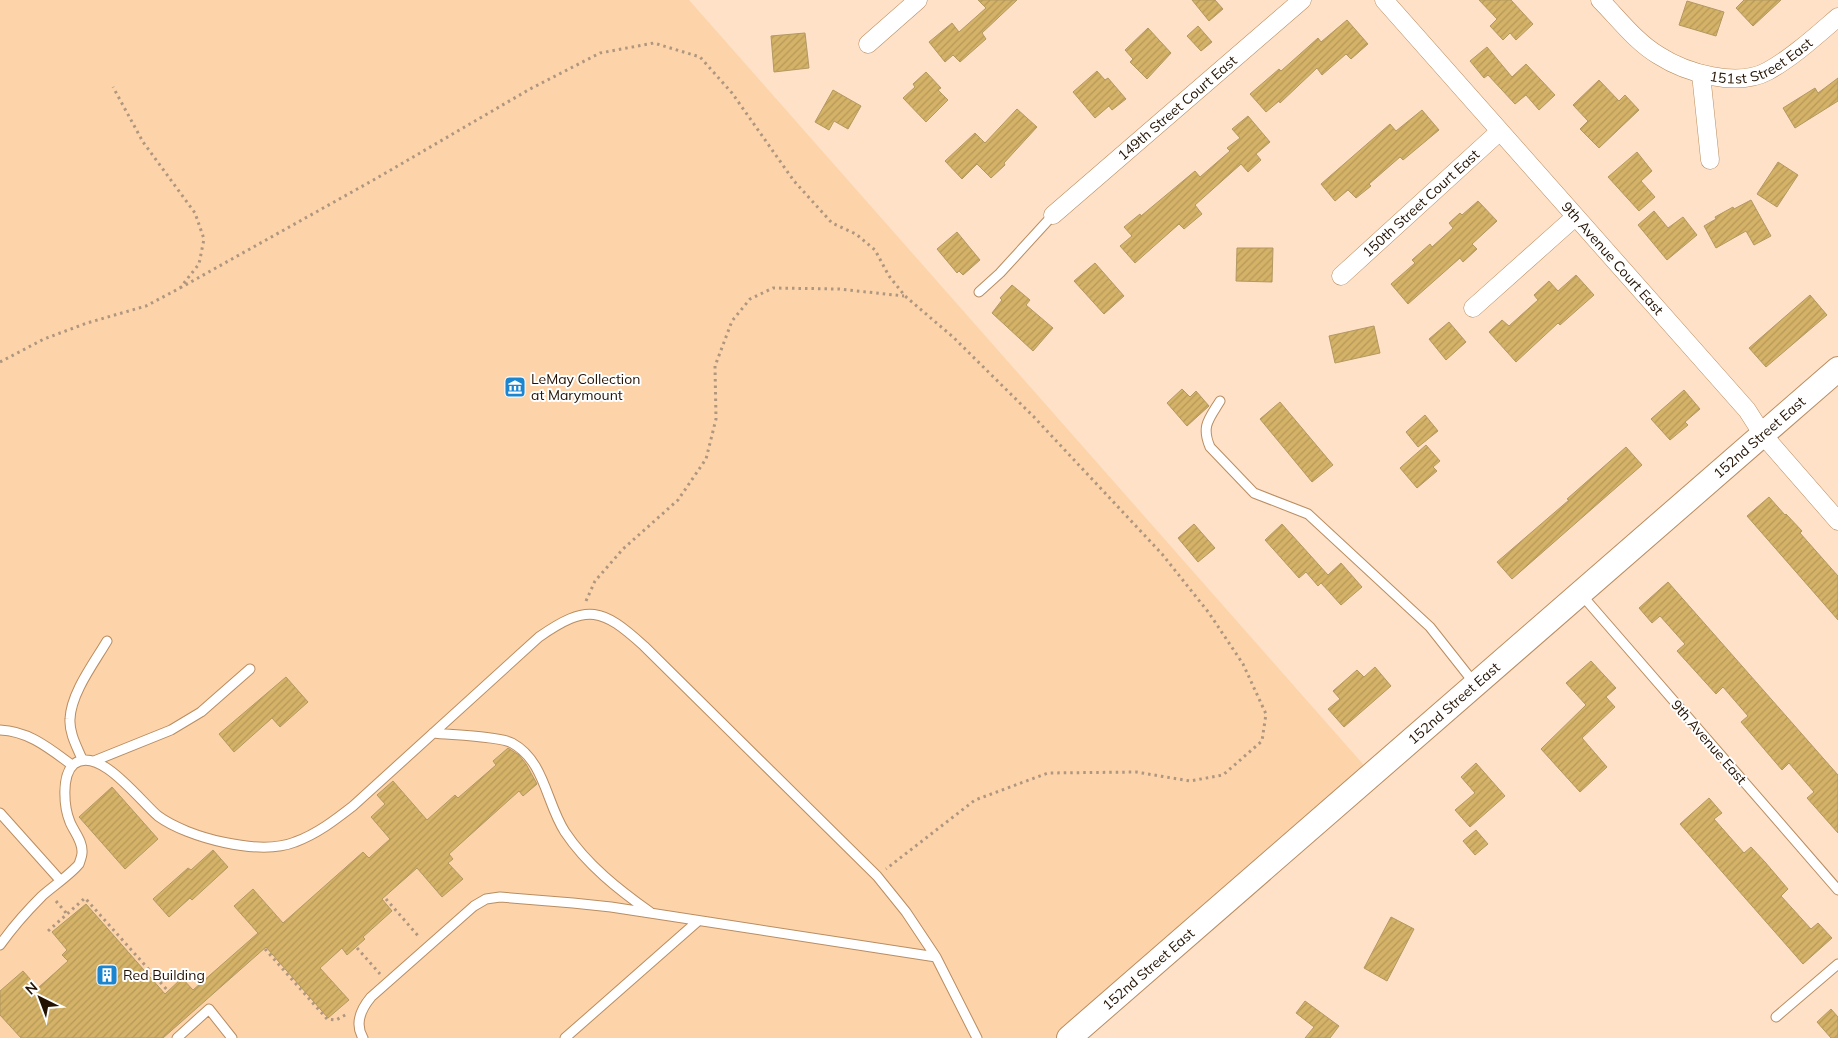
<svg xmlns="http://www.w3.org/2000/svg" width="1838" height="1038" viewBox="0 0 1838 1038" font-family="Mulish,sans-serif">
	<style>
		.built { fill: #fdd3aa }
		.building { fill: url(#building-hatch); stroke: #b29962 }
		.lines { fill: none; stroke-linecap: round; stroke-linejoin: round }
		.service-casing { stroke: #b98d61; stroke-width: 11 }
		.minor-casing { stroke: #b98d61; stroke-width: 19 }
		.secondary-casing { stroke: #b98d61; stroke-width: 26 }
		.path { stroke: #af967f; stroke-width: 3; stroke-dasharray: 2.5 4; stroke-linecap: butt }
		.service { stroke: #fff; stroke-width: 9 }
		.minor { stroke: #fff; stroke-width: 18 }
		.secondary { stroke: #fff; stroke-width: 24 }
		.labels { text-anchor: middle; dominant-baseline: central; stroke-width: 4; stroke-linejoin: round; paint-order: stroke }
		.street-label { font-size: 14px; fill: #231202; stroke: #fff }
		.poi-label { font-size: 14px; fill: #231202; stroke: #fff; text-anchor: start }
	</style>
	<defs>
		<pattern id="building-hatch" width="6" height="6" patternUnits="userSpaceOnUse" patternTransform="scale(1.25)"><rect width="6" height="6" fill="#d4b267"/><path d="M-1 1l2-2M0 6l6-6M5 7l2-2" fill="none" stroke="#b69858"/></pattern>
	</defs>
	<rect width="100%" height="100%" fill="#fee1c6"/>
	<path class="built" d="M0,0h689l673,763 8,13 -301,262h-1069z"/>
	<path class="building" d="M978,0h39l-35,33 4,6 -26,23 -7,-7 -8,7 -16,-20 23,-19 7,9 27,-24z
		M1192,0h23l8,9 -14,12z
		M1479,0h32l22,24 -17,16 -6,-7 -7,7 -13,-14 7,-7z
		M1744,0h37l-28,26 -17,-18z
		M1687,1l37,11 -8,24 -37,-11z
		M1347,20l21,24 -17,15 -5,-5 -24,21 -5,-7 -37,35 -1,-2 -13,11 -16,-18 29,-25 2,2 37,-33 3,4z
		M1198,26l14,16 -11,9 -14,-15z
		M1148,28l23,25 -24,26 -17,-17 3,-3 -8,-9z
		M805,33l4,35 -35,4 -3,-36z
		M1487,47l25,30 14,-13 29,31 -16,15 -13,-15 -11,9 -27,-29 -4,3 -14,-17z
		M1097,71l8,9 3,-2 18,21 -14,11 -3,-4 -14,12 -22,-26z
		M926,72l15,16 -3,2 10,10 -22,22 -23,-24 12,-11 -2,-3z
		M1838,78v23l-43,27 -12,-20 32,-20 3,5z
		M1599,80l20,21 6,-6 14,15 -40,38 -19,-19 8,-8 -15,-16z
		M833,90l28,16 -13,23 -14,-8 -5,9 -14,-8z
		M1017,109l20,18 -33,36 1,2 -14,13 -14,-14 -15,15 -17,-18 30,-28 10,10z
		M1422,110l17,20 -36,30 -3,-3 -31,27 2,2 -15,12 -8,-8 -13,11 -14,-17 69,-60 6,7z
		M1248,116l22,26 -14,12 5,6 -13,12 -7,-8 -46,41 7,9 -18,15 -5,-5 -44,39 -15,-17 12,-10 -8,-9 16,-13 1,2 54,-45 5,6 30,-26 -3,-3 13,-10 -8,-9z
		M1637,152l15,19 -11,10 14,16 -16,14 -31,-34z
		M1778,162l20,13 -21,32 -20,-13z
		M1751,200l20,36 -17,9 -8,-14 -30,17 -12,-22 12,-7 -1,-2 18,-10 1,2z
		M1478,201l19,20 -25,23 5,5 -14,13 -3,-4 -52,46 -17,-20 24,-21 -3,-3 18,-16 2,3 21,-19 -4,-5 11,-10 2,2z
		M1654,211l14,17 15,-11 14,18 -30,25 -29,-35z
		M957,232l23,28 -17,15 -4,-4 -2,2 -20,-24z
		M1237,248h36l-1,34 -36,-1z
		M1095,263l29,33 -20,18 -30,-33z
		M1576,275l18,20 -34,30 -2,-2 -42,39 -27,-30 13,-12 7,6 29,-26 -4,-5 15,-14 9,10z
		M1012,285l18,15 -4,5 27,23 -20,23 -41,-38 10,-13 -2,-2z
		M1810,295l17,20 -61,52 -17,-19z
		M1449,322l17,20 -20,18 -17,-21z
		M1374,326l6,27 -45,10 -6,-27z
		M1182,389l8,8 6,-6 13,15 -22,20 -20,-23z
		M1684,390l16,19 -15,13 3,3 -18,15 -19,-21z
		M1280,402l53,63 -21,17 -52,-63z
		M1425,415l13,16 -20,16 -12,-15z
		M1426,445l14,16 -7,6 4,4 -20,17 -17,-20z
		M1626,447l16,18 -130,114 -15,-17 72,-62 -2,-1z
		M1769,497l16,18 1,-1 16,17 -2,2 38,43v44l-91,-104z
		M1194,524l21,24 -17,14 -20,-24z
		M1282,524l46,51 13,-12 21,24 -21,18 -20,-22 -3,3 -12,-14 -7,6 -34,-38z
		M1668,582l170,193v58l-31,-35 7,-6 -25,-29 -7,7 -41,-48 7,-6 -25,-29 -7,7 -39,-43 8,-7 -25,-28 -8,7 -13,-15z
		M1591,661l25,27 -10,9 9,10 -33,31 25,29 -27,25 -39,-43 45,-44 -20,-22z
		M1375,667l16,19 -47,41 -16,-18 12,-10 -7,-8 24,-21 7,7z
		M286,677l22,25 -28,25 -8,-9 -38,34 -15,-18z
		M508,748l11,7 7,9 11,20 -14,12 -4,-5 -70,63 4,5 -5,4 15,16 -21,18 -25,-29 -35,31 10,12 -29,26 2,2 -18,16 -5,-7 -22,20 29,32 -21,18 -62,-71 -103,91h-142l-21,-23v-24l23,-20 15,17 30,-27 -6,-6 5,-5 -15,-18 34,-28 79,90 17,-16 11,12 65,-57 -24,-27 19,-17 30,34 80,-71 6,6 21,-19 -19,-22 14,-13 -8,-9 16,-14 34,39 28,-25 3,3 38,-33 -3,-4z
		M1476,763l29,33 -35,31 -15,-17 20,-17 -14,-16z
		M112,787l46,52 -33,30 -46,-52z
		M1709,798l13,15 -8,6 30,34 7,-6 14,15 23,27 -7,7 30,33 7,-6 14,15 -29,26 -123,-140z
		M1476,830l12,14 -13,11 -12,-14z
		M213,850l15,17 -36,33 -2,-2 -21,19 -16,-18 35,-31 3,2z
		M1391,917l23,12 -27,52 -23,-13z
		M1305,1001l34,25 -9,12h-25l9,-11 -18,-14z
		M1831,1009l7,8v21h-7l-14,-16z"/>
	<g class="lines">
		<g class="service-casing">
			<path id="service" d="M979,292l21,-19 53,-58
				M1220,401c-11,18 -19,25 -10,46l44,46 54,21 122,113 45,57
				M1580,593l258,297
				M0,730c29,1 50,19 72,35
				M433,733c17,2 66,3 79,10 33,18 34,60 53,89 22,33 54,58 85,80
				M82,759c-5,-12 -13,-26 -12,-40 1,-26 24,-56 37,-78
				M94,761l77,-31 30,-18 49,-43
				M0,813l60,67
				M0,945c12,-17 27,-34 42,-49 10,-9 29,-22 37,-32 1,-3 3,-8 3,-11 1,-12 -8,-21 -12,-31 -6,-14 -9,-47 4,-58 25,-19 66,37 84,52 30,22 102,40 137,26 22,-8 40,-22 58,-36l186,-169c49,-34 63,-29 105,9l233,230 29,36 30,45 41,81
				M1776,1017l62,-53
				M177,1038l32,-29 23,29
				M363,1038c-9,-15 -2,-29 8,-41l103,-91 12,-7 14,-2 73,6 38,4 325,50
				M565,1038l133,-117"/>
		</g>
		<g class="minor-casing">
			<g id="minor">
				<path id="s1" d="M1384,0l363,410 16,25 75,86"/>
				<path id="s2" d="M1600,0c18,18 36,42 58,55 28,18 79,33 110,16 25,-14 48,-35 70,-54"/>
				<path d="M868,44l50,-44"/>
				<path d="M1701,74l9,86"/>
				<path id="s3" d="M1053,215l249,-215"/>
				<path id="s4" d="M1341,276l158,-144"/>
				<path d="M1473,308l102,-91"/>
			</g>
		</g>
		<g class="secondary-casing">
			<g id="secondary">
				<path id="s5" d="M1069,1038l769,-669"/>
			</g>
		</g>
		<path class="path" d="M180,288l197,-110 153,-89 70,-36 54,-10 46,14 32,36 62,88 38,42 24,11 19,16 14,26 16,20 48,41 81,80 128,137 47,59 34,51 23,50 -4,27 -39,34 -33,6 -54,-9 -88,1 -73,27 -89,69
			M0,362l44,-23 43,-16 59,-17 34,-18 19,-24 5,-25 -9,-26 -52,-71 -30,-55
			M586,601l9,-20 28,-32 55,-49 28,-41 10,-40 -1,-53 17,-45 18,-22 23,-11 66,1 65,7
			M386,899l34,39
			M56,901l11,13
			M48,931l37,-33 83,93
			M357,948l23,26
			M265,949l62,70 9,1 11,-6"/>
		<use href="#service" class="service"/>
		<use href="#minor" class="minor"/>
		<use href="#secondary" class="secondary"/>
	</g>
	<defs>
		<g id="museum-square" transform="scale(1.125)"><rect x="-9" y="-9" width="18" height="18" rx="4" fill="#1c85cf" stroke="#fff"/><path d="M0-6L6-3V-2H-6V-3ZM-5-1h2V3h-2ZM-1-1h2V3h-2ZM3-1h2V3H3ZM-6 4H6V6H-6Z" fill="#fff"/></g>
		<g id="building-square" transform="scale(1.125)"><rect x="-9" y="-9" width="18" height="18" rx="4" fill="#1c85cf" stroke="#fff"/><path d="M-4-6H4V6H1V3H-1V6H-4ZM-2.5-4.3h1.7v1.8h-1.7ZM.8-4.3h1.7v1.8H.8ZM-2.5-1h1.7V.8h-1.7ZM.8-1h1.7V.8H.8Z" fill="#fff"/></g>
	</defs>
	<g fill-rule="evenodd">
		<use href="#museum-square" x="515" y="387"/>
		<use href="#building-square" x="107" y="975"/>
	</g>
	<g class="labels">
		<g class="street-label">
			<text stroke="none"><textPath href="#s2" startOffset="192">151st Street East</textPath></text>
			<text stroke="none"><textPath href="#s3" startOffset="164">149th Street Court East</textPath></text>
			<text stroke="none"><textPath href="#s4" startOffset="108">150th Street Court East</textPath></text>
			<text stroke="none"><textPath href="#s1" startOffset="345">9th Avenue Court East</textPath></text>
			<text stroke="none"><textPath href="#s5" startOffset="915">152nd Street East</textPath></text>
			<text stroke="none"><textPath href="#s5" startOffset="510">152nd Street East</textPath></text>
			<text transform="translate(1709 742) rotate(49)">9th Avenue East</text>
			<text stroke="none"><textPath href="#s5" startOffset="105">152nd Street East</textPath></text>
		</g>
		<g class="poi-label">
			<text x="531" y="379">LeMay Collection<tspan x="531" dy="16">at Marymount</tspan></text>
			<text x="123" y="975">Red Building</text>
		</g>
	</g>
	<g transform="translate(40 998) rotate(318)" stroke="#ffffff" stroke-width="4" paint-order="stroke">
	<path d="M0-4L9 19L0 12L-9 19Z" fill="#231202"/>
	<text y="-8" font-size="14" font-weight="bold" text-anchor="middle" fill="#231202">N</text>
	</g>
</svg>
